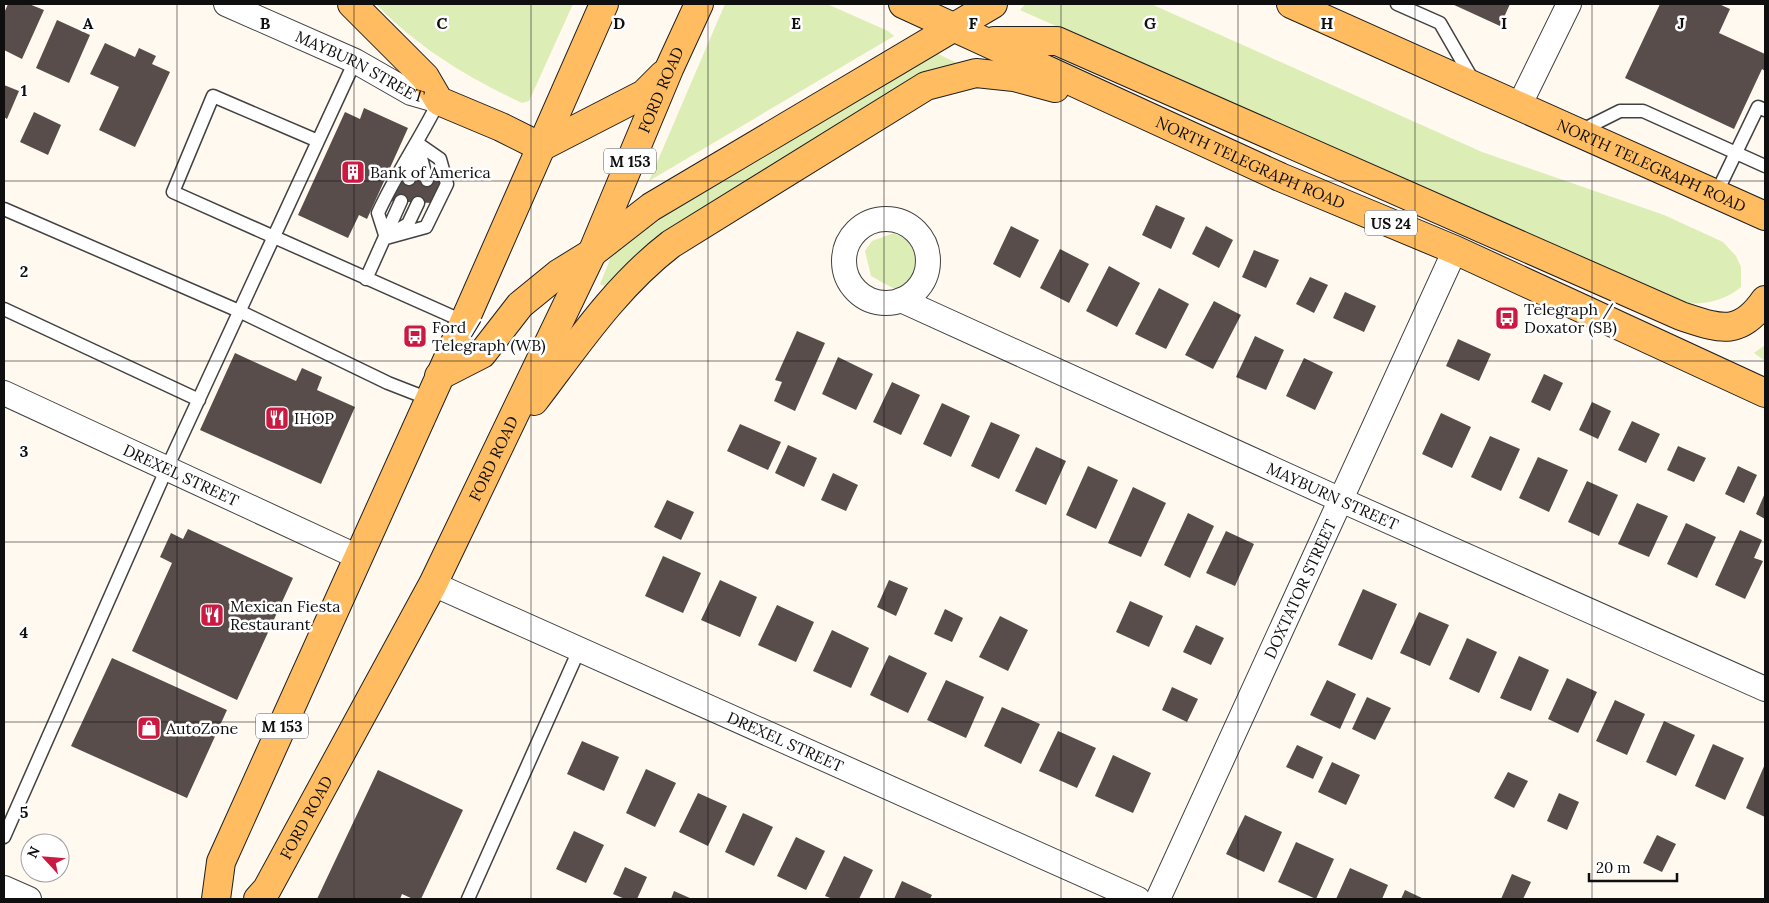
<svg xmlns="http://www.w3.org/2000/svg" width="1769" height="903" viewBox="0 0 1769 903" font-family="Lora,serif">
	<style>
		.green { fill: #ddedb6 }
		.building { fill: #584d4a }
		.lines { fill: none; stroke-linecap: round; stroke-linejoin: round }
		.lane-casing { stroke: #424242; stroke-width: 15 }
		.street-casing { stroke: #424242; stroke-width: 26 }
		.primary-casing { stroke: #202020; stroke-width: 30 }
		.lane { stroke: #fff; stroke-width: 12 }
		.street { stroke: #fff; stroke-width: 24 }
		.primary { stroke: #ffbc60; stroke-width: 28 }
		.grid { fill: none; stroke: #0f0f0f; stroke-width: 1; stroke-opacity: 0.55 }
		.labels { text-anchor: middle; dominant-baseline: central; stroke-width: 5; stroke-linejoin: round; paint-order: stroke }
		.shield { fill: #fff; stroke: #575757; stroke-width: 1 }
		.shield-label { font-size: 15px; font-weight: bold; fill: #0f0f0f }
		.street-label { font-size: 16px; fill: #0f0f0f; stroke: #fff }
		.poi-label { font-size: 16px; fill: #0f0f0f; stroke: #fff; text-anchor: start }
		.grid-label { font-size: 16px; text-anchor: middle; font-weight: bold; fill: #0f0f0f; stroke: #fff; stroke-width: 5; stroke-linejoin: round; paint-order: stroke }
	</style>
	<rect width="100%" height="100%" fill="#fff9f0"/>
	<path class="green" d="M376,4h197l-44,97 -7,2c-57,-27 -102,-54 -146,-99z
		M725,4h102l61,27 6,5 -245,145z
		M1025,4h126l331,148 182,63 59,27 13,14 5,11v20c-20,17 -48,20 -72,13l-649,-290z
		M932,51l27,13 -40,15 -246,148 -34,26 -30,29 -5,4 -4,-2 15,-37 41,-30z
		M894,233l12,6 11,16c-5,48 -8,42 -46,21l-6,-25 7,-10z
		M1765,345v16l-11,-8z"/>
	<path class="building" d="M8,4h21l15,6 -22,49 -18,-9v-37z
		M1452,4h58l-10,22z
		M1660,4h59l11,5 -11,24 46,21v17l-3,-2 -28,60 -109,-51z
		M57,20l33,15 -21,48 -33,-15z
		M105,43l30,14 4,-9 17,8 -4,8 18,8 -35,75 -36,-17 20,-43 -29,-13z
		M4,85l15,6 -12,28 -3,-2z
		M364,108l44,20 -41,91 -8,-4 -11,23 -50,-23 47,-103 15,7z
		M34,112l27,13 -13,30 -28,-13z
		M396,179l47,2 -11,22 -47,-2z
		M1156,205l29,13 -14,31 -29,-14z
		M1011,226l28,14 -19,38 -27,-14z
		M1206,226l27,14 -14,28 -27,-14z
		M1060,249l29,15 -20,39 -29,-15z
		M1254,250l25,10 -13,28 -24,-11z
		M1109,266l31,17 -23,44 -31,-16z
		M1310,277l18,8 -14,28 -18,-9z
		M1159,288l30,16 -23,45 -31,-15z
		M1345,292l31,14 -12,26 -31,-14z
		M1214,301l27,14 -28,54 -28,-14z
		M797,331l28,12 -30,68 -21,-10 8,-19 -7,-2z
		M1255,336l29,14 -18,40 -30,-13z
		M1458,339l33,15 -12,27 -33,-15z
		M235,353l61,28 6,-13 20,9 -5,13 38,17 -34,77 -121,-54z
		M838,357l35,17 -17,36 -34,-16z
		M1304,358l29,14 -18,38 -29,-14z
		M1544,374l19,9 -13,28 -19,-9z
		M892,382l28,13 -19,40 -28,-13z
		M1592,402l19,9 -13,28 -19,-9z
		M942,403l28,13 -19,41 -28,-13z
		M1441,413l30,14 -19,41 -30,-14z
		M1632,421l28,13 -14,29 -28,-13z
		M991,422l29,13 -21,44 -28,-13z
		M740,424l41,18 -13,28 -41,-19z
		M1490,436l30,13 -19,42 -30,-14z
		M788,445l29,13 -13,29 -29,-14z
		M1678,446l28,12 -12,24 -27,-12z
		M1036,447l30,14 -20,44 -31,-14z
		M1538,457l30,13 -19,42 -30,-14z
		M1088,466l30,14 -22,49 -30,-14z
		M1738,466l19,9 -13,28 -19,-9z
		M833,473l25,12 -12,26 -25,-11z
		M1587,481l31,14 -19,41 -31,-14z
		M1133,487l33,16 -25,54 -33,-14z
		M1765,493v26l-9,-5z
		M667,500l27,12 -13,28 -27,-13z
		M1637,503l31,13 -19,41 -31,-13z
		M1188,513l26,13 -24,52 -26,-13z
		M1686,523l30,14 -19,41 -30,-14z
		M188,529l105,49 -56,122 -105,-49 40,-88 -12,-6 11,-24 12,6z
		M1740,530l22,10 -8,18 9,3 -18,38 -30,-14z
		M1226,531l28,13 -19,42 -29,-13z
		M663,556l38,17 -18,40 -38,-17z
		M720,580l37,17 -17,40 -39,-17z
		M889,580l19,8 -12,28 -19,-9z
		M1363,589l34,15 -25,56 -34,-15z
		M1130,601l33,15 -14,31 -33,-15z
		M777,605l37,17 -18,40 -38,-17z
		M945,609l18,9 -11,24 -18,-8z
		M1419,612l30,13 -19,41 -30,-13z
		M1000,616l28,14 -20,41 -29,-14z
		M1196,625l28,13 -13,27 -28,-13z
		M832,630l37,18 -18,40 -38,-17z
		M1467,638l30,14 -18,41 -30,-14z
		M889,655l38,18 -19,40 -38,-18z
		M1519,656l30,14 -18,41 -31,-13z
		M112,658l115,52 -40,88 -116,-52z
		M1567,678l30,14 -19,41 -30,-14z
		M946,680l38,17 -18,41 -39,-18z
		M1327,680l29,14 -16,35 -30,-14z
		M1172,687l26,12 -11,23 -25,-12z
		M1367,697l24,11 -16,32 -23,-11z
		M1615,700l30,14 -18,41 -31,-14z
		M1002,707l38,17 -19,40 -37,-18z
		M1664,721l31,14 -19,41 -30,-14z
		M1058,731l38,17 -19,40 -38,-17z
		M582,741l37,16 -15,34 -37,-17z
		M1713,744l31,14 -19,42 -30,-14z
		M1297,745l26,12 -10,22 -27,-12z
		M1113,755l38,18 -18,40 -38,-17z
		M1332,762l28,13 -14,30 -28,-13z
		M1765,764v53l-19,-9z
		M646,769l30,14 -21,44 -29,-14z
		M378,770l85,40 -42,89h-8l-11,-5 -2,5h-83z
		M1508,772l20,9 -14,27 -20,-10z
		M698,793l29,13 -19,40 -29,-14z
		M1559,793l20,9 -12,28 -20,-9z
		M743,813l30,14 -19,39 -29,-14z
		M1245,815l37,17 -18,40 -38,-18z
		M574,831l30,14 -18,38 -30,-14z
		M1657,835l19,9 -14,28 -19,-9z
		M796,837l29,14 -19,39 -29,-14z
		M1296,842l38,17 -18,40 -38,-17z
		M844,856l29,14 -14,29h-26l-8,-3z
		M625,867l22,10 -10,22h-12l-12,-5z
		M1350,868l38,17 -6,14h-46z
		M1512,874l19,8 -8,17h-22z
		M902,881l30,14 -2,4h-36z
		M1405,890l19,9h-23z
		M674,891l18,8h-21z"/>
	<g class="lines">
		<g class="lane-casing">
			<path id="lane" d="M1397,4l43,19 34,59
				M1580,131l40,-20h23l122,55
				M318,141l-105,-45 -40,96 292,130
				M417,143l10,37
				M409,179l7,-29
				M1716,194l42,-87 7,3
				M4,209l235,102 149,72 41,16
				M396,231l12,-7 10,-21
				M386,238l-8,-25c18,-39 42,-74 61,-112
				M386,238l40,-11 21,-43 -7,-25 -23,-16
				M366,279l35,-78
				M4,309l195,91
				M4,837l163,-369 188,-407
				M468,899l111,-249"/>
		</g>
		<g class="street-casing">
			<g id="street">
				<path id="s1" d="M226,4l129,57 56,32 28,8"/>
				<path d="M1519,106l50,-102"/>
				<circle cx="886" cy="261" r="42"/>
				<path id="s2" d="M901,300l440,200 424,189"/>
				<path id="s3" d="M4,393l354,164"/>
				<path id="s4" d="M433,584l705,315"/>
				<path d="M4,888l25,11"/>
				<path id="s5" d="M1158,899l297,-649"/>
			</g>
		</g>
		<g class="primary-casing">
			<g id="primary">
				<path d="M352,4l73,73 14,24 62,26 40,20"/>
				<path id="s6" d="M903,4l377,173 175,73 310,143"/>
				<path id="s7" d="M1291,4l474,212"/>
				<path d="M994,41h63l624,275c37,12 58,22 84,-16"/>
				<path d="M541,147l103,-53 19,-19"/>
				<path d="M439,376l43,-22 38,-49 38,-31 34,-21 59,-46 342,-203"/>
				<path d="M534,401c42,-55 81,-114 137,-157l255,-158 50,-13 38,4 41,11"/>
				<path d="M216,899l5,-37 229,-508 154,-350"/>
				<path id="s8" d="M258,899l9,-10 166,-305 159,-331 77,-184 30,-65"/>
			</g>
		</g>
		<use href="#lane" class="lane"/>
		<use href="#street" class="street"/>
		<use href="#primary" class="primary"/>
	</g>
	<path class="grid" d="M177,4v895M354,4v895M531,4v895M708,4v895M884,4v895M1061,4v895M1238,4v895M1415,4v895M1592,4v895M4,181h1761M4,361h1761M4,542h1761M4,722h1761"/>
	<defs>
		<g id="building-square" transform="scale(1.25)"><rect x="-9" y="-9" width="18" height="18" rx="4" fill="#cb1a42" stroke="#fff"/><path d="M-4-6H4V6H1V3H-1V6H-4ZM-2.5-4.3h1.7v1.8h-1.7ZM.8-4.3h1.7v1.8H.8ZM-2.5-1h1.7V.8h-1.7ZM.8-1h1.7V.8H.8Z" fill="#fff"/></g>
		<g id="bus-square" transform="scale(1.25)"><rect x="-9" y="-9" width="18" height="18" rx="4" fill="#cb1a42" stroke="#fff"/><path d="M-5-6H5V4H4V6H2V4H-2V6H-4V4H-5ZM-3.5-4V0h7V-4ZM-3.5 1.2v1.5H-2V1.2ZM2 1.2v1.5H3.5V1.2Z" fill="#fff"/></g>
		<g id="restaurant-square" transform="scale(1.25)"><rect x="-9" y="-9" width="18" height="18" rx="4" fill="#cb1a42" stroke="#fff"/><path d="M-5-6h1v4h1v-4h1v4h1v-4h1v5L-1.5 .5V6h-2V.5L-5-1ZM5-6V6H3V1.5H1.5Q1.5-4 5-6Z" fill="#fff"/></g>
		<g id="shop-square" transform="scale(1.25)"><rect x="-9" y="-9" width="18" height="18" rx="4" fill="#cb1a42" stroke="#fff"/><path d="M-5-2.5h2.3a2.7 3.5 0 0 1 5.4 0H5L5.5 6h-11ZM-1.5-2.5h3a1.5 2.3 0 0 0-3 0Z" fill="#fff"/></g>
	</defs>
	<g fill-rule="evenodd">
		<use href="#building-square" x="353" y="172"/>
		<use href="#bus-square" x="1507" y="318"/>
		<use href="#bus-square" x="415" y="336"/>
		<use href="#restaurant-square" x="277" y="418"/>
		<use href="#restaurant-square" x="212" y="615"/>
		<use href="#shop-square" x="149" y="728"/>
	</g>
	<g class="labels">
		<g class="shield">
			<rect x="604" y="148.5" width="52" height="25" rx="4"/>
			<rect x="1365" y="210.5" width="52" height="25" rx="4"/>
			<rect x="256" y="713.5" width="52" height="25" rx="4"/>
		</g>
		<g class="shield-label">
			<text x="630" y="161">M 153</text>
			<text x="1391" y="223">US 24</text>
			<text x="282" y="726">M 153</text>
		</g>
		<g class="street-label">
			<text stroke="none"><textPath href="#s1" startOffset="148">MAYBURN STREET</textPath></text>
			<text stroke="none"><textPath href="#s8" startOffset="905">FORD ROAD</textPath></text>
			<text stroke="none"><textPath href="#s6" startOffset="382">NORTH TELEGRAPH ROAD</textPath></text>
			<text stroke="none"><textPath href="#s7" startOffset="395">NORTH TELEGRAPH ROAD</textPath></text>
			<text stroke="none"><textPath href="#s8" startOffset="500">FORD ROAD</textPath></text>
			<text stroke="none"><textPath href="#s3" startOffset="195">DREXEL STREET</textPath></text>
			<text stroke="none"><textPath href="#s2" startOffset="474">MAYBURN STREET</textPath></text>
			<text stroke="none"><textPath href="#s5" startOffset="341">DOXTATOR STREET</textPath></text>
			<text stroke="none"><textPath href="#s4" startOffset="386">DREXEL STREET</textPath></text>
			<text stroke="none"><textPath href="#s8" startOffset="95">FORD ROAD</textPath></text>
		</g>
		<g class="poi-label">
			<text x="370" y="172">Bank of America</text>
			<text x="1524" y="309">Telegraph /<tspan x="1524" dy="18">Doxator (SB)</tspan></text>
			<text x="432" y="327">Ford /<tspan x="432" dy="18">Telegraph (WB)</tspan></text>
			<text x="294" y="418">IHOP</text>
			<text x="230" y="606">Mexican Fiesta<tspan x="230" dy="18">Restaurant</tspan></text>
			<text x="166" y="728">AutoZone</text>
		</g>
	</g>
	<g class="grid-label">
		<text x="88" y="29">A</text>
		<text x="265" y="29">B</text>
		<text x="442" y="29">C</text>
		<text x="619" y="29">D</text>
		<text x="796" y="29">E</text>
		<text x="973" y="29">F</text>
		<text x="1150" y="29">G</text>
		<text x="1327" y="29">H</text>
		<text x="1504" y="29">I</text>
		<text x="1681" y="29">J</text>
		<text x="24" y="96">1</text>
		<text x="24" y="277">2</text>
		<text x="24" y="457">3</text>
		<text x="24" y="638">4</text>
		<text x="24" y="818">5</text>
	</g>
	<rect width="1769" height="903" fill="none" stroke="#0f0f0f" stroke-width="10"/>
	<g transform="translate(45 858) rotate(296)"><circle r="24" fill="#ffffff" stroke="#9f9f9f"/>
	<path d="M0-4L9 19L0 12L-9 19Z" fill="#cb1a42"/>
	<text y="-8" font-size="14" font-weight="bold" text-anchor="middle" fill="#0f0f0f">N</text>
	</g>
	<path d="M1589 873v8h88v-8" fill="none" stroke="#0f0f0f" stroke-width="2.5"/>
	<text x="1596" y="873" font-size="15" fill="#0f0f0f" stroke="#ffffff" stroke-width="4" paint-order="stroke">20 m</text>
</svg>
